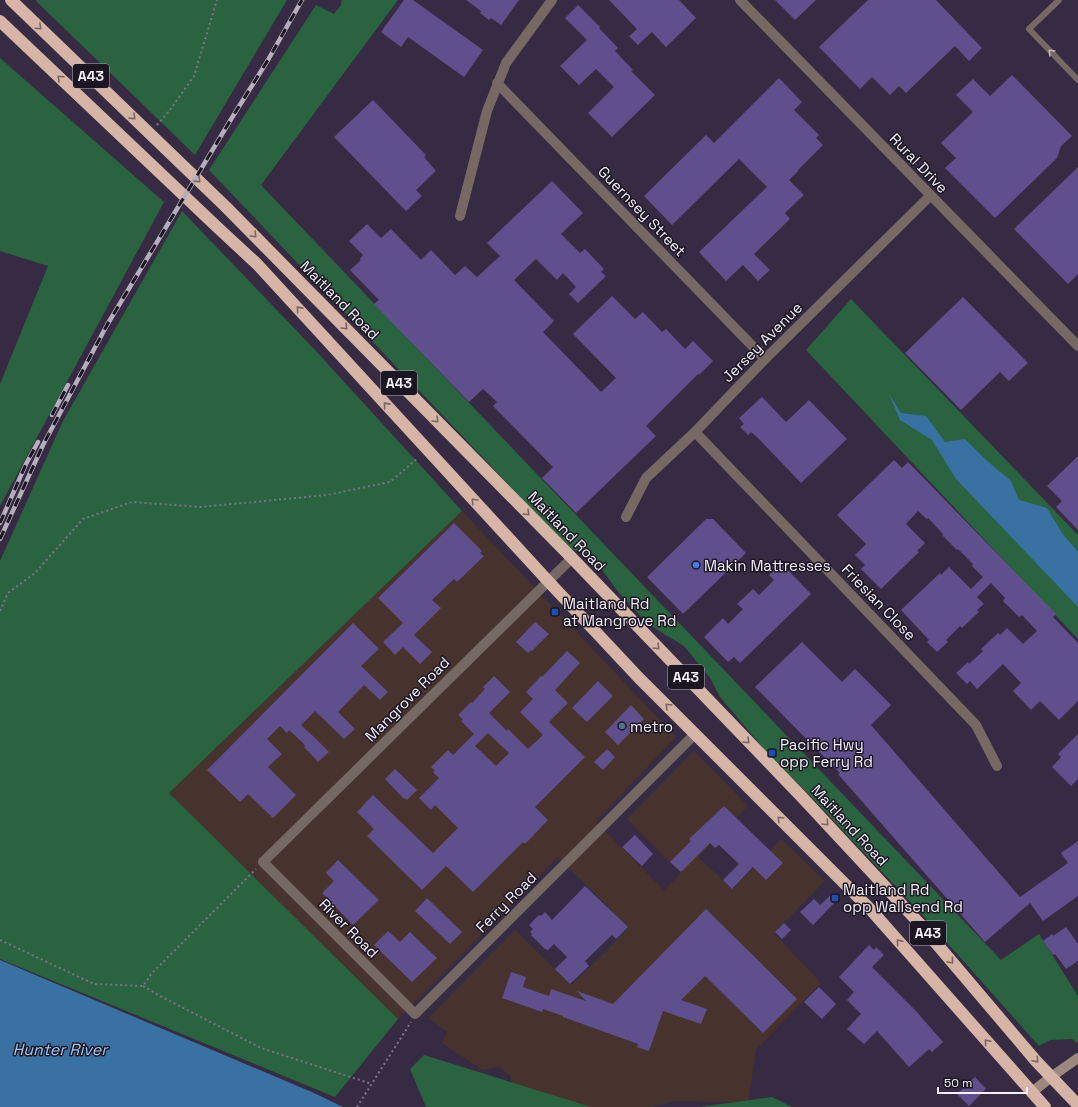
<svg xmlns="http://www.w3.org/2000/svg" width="1078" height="1107" viewBox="0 0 1078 1107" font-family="'Space Grotesk',sans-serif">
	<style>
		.commercial { fill: #46332d }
		.green { fill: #296340 }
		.water { fill: #3971a3 }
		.building { fill: #604f8d; fill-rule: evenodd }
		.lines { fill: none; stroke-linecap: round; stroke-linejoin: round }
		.path { stroke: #7e7488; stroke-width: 2; stroke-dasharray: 2 3; stroke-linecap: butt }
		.lane { stroke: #766963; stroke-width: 6 }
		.street { stroke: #766963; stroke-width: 10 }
		.secondary { stroke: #9d887e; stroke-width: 10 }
		.highway { stroke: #d7b5a6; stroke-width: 12 }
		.rail-casing { stroke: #b6aebf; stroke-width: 4.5 }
		.rail { stroke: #1b1621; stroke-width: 3; stroke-dasharray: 9; stroke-linecap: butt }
		.oneway { stroke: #796664 }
		.oneway2 { stroke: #c2b9bf }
		.shop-dot { fill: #3f7fe0; stroke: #1b1621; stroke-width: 1.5 }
		.transit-dot { fill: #1a4fb4; stroke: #1b1621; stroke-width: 1.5 }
		.service-dot { fill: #5c6f8a; stroke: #1b1621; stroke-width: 1.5 }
		.labels { text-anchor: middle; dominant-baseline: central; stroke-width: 3; stroke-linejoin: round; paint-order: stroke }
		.shield { fill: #1b1621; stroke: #b4adbb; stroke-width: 1 }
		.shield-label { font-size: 14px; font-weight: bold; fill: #f5eefd }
		.street-label { font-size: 15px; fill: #f5eefd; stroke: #1b1621 }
		.poi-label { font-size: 15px; fill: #f5eefd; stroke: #1b1621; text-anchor: start }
		.water-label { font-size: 16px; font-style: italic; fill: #9dc9f4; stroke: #1b1621 }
	</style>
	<rect width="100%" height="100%" fill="#362b42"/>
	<path class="commercial" d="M462,511l214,226 -81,85 14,13 55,55 17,-17 -54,-54 67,-68 54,55 -50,51 35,32 48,-50 44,42 -51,52 47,50 -65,67 -8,53 -73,-2 -23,6h-73l-68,-23v-7l-12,-10 -17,3 -40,-27 5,-11 -19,-14 87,-88 57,55 57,-57 -71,-71 -160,162 -229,-226z"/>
	<path class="green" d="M37,0h250l-92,155 -159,-154z
		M342,0h56l-137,185 740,775 38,-26 39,62v46l-2,1 -3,-4 -23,1 -11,6 -122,-137 -100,-106 -52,-53 -45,-53 -10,-19 -26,-32 -36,-22 -29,-31 -18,-25 -15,-13 -17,-7 -360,-378 107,-165 18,9 7,-9z
		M0,58l164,144 -164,304v-122l48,-118 -48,-15z
		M182,211l134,140 146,160 -293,282 229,226 -63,78 -335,-138v-398l63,-140z
		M851,299l227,236v104l-272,-289z
		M424,1055l167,52h-165l-16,-38z
		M772,1097l20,10h-92z"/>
	<path class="water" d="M889,394l12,19 25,3 19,26 20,-3 20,20 26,22 8,19 28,8 15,25 16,19v55l-122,-128 -24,-39 -32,-20z
		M0,960l314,133 29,14h-343z"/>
	<path class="building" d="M404,0h9l70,50 -19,27 -56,-40 -7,10 -20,-15z
		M466,0h53l-18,25 -10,-7 -2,2 -9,-7 1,-2z
		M609,0h70l17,18 -30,29 -14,-15 -14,13 -9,-9 8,-7z
		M775,0h41l-21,20z
		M868,0h68l46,48 -13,13 -14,-15 -49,47 -7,-7 -9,9 -18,-18 -12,12 -41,-42z
		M578,5l22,22 -1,1 19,20 -3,3 18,19 -2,1 24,24 -43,42 -24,-24 26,-26 -18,-18 -17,16 -19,-19 27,-26 -22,-22z
		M1012,75l60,61 -11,10 -4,12 -62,60 -50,-50 11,-10 -15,-15 32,-31 -17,-17 17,-16 17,17z
		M779,78l23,24 -8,8 25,25 -3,3 7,7 -25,25v1l-9,9 15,15 -19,18 5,6 -36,35 16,16 -12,11 -15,-16 -17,16 -27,-29 68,-65 -28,-28 -67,66 -28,-29 62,-61 8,8z
		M373,100l53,55 -2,2 12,14 -20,19 6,6 -16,15 -72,-74z
		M1078,167v107l-10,10 -54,-55z
		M552,181l31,32 -22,21 19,19 5,-4 19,20 -3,3 5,4 -28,27 -9,-9 7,-7 -13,-14 -6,7 -21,-21 -22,21 40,41 -11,11 58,60 15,-14 -43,-44 39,-38 23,23 8,-7 19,20 4,-3 19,20 8,-8 20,20 -14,14 -1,-1 -52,52 10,10 -80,77 -34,-35 11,-11 -60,-61 4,-4 -14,-13 -14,13 -95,-98 5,-4 -29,-30 11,-10 -1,-1 3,-4 -14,-14 18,-17 14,14 10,-9 30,31 10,-10 24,25 10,-9 12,11 23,-21 -13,-13z
		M963,297l65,66 -19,18 -9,-9 -39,38 -56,-57z
		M762,397l24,25 23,-22 38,39 -46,44 -44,-46 -6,-5 -3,3 -8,-8 4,-3 -5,-6z
		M1078,456v74l-22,-23 6,-6 -15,-15z
		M894,460l8,8 6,-6 148,152 -3,3 25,26v58l-19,19 -19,-19 -9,9 -18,-19 8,-8 -18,-19 -26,25 -7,-8 -3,3 -11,-11 12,-11 1,2 14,-13 -2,-2 17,-16 2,2 7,-7 16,16 14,-13 -15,-16 -3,2 -16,-16 2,-3 -14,-15 -14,14 7,7 -7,6 2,2 -17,16 -2,-2 -14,14 2,2 -11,10 -10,-10 2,-2 -28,-30 39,-37 1,2 8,-8 22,22 12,-12 -11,-11 1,-2 -15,-15 -1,1 -15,-15 1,-1 -15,-16 -1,1 -9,-8 -12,13 19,19 -8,8 2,1 -38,37 -20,-20 4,-4 -10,-10 11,-11 -29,-29z
		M706,519h7l33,34 -63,61 -36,-37z
		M454,523l28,28 -2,2 4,3 -27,26 -3,-3 -22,21 9,8 -27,27 18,17 -12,12 -17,-17 -8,8 -12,-13 20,-19 -25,-25z
		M781,563l30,31 -71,69 -6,-6 -6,5 -24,-25 19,-19 5,6 15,-15 -6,-5 16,-15 6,6 15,-15 -5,-5z
		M535,622l14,12 -17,17 -1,-1 -3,3 -12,-11z
		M353,623l26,26 -18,17 27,26 -8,8 -16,-15 -26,27 17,17 -11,10 -29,-28 -14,14 13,12 15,15 -11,10 -14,-15 1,-1 -2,-3 -14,-13 -2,3 -7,-7 -13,13 15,15 -14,13 28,28 -23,23 -25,-24 -8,8 -33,-32z
		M802,642l40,40 13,-13 36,36 -20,20 149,172 48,-34 -7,-10 17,-12v55l-35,25 -13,-18 -45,39 -147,-168 2,-1 -85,-86z
		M567,651l13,12 -25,27 13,13 -19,19 36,35 -50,50 13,13 -23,24 -2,-2 -50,50 -27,-26 -24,24 -55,-54 7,-7 -17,-17 16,-17 60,58 25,-25 -23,-23 -4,5 -12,-12 20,-20 -6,-6 2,-1 -4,-4 17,-17 5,5 21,-21 -13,-13 2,-2 -5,-4 13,-13 1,1 13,-14 -2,-2 11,-11 16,16 -21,21 18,18 1,-2 20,20 15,-14 -23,-23 13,-13 -7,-7 15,-16 1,1zM488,733l21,20 -13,13 -21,-20z
		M598,681l15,15 -26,26 -15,-14z
		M631,705l13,14 -26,26 -13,-13z
		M1078,734v45l-7,7 -19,-19 9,-10 -3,-3z
		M607,749l8,8 -12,13 -9,-8z
		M395,769l22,21 -10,10 -2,-2 -1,1 -19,-20z
		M724,806l59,57 -17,17 -13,-13 -21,22 -9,-9 16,-16 -20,-19 -4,3 -5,-5 -29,29 -11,-10 21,-21 -2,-2z
		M635,835l18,19 -11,12 -20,-19z
		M338,860l41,40 -26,25 -31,-32 12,-12 -8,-8z
		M585,886l43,41 -12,12 -4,-4 -27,26 4,5 -19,18 -15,-15 12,-12 -13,-13 -6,6 -3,-1 -14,-14 1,-1 -2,-2 3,-3 -4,-4 10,-10 2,1 4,-4 7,8z
		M833,893l6,5 -26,27 -13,-13 14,-13 6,6z
		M427,898l35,34 -12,12 -35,-33z
		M706,909l91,90 -34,34 -58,-57 -24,24 26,9 -6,15 -38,-13 -14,40 -12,-4 1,-3 -75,-27v-1l-20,-7 -1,3 -40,-14 9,-26 15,5 -3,10 26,9 2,-7 35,12 -9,-10 36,13z
		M784,923l7,7 -9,9 -7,-7z
		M1066,927l12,17v17l-12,8 -11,-15 -2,1 -10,-14 9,-7 1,2z
		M388,931l12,11 10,-10 27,26 -25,24 -38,-37z
		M869,945l5,5 2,-3 8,8 -12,12 43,43 28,32 -11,10 -3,-3 -20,18 -32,-36 -13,13 -17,-15 14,-15 -14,-14 7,-8 -15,-15z
		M819,987l17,17 -14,15 -18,-17z
		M975,1077l11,12 -17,17 -12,-12z"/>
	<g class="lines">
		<path class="path" d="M157,125l13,-15 24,-34 23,-76
			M0,611l8,-18 27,-20 48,-54 49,-17 69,5 126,-12 63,-13 28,-24
			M0,940l94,44 49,2 9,-13 104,-104
			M143,986l19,11 99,51 111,36
			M357,1107l54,-85"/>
		<path class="lane" d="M1059,0l-30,29 49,51"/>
		<path class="street" d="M740,0l338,346
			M497,83l268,276
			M460,216l27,-105 19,-48 46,-63
			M695,432l281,293 21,41
			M626,517l20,-39 49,-46 70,-73 165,-163
			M572,558l-309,304 152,152 280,-280"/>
		<path class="secondary" d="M1031,1093l20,-16 27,-19"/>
		<path class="highway" d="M11,0l215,207 346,351 228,237 119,128 117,138 42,44
			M0,21l216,205 41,38 291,317 91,97 232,232 174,197"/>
		<g class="rail-casing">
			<path id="rail" d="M52,415l16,-30
				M0,523l26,-59 12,-22
				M0,539l43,-94 64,-120 126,-209 35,-56 34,-60"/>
		</g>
		<use href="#rail" class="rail"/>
	</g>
	<defs><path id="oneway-chevron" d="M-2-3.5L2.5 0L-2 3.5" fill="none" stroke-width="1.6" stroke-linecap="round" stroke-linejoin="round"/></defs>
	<g class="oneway">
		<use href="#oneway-chevron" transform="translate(39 27) rotate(43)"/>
		<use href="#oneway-chevron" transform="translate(60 78) rotate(-137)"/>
		<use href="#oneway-chevron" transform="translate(133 117) rotate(44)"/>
		<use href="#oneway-chevron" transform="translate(198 180) rotate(44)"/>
		<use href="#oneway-chevron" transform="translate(254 235) rotate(46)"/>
		<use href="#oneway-chevron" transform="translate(299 309) rotate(-132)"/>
		<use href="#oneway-chevron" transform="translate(345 327) rotate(45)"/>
		<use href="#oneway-chevron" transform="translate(386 405) rotate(-132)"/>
		<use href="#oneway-chevron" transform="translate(436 420) rotate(45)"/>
		<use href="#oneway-chevron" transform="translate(474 501) rotate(-133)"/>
		<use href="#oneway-chevron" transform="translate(527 513) rotate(45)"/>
		<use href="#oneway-chevron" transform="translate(657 647) rotate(46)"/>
		<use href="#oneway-chevron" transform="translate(668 706) rotate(-135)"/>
		<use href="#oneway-chevron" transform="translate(747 741) rotate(46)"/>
		<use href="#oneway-chevron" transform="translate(780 819) rotate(-135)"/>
		<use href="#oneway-chevron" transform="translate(826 823) rotate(47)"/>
		<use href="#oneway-chevron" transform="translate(899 942) rotate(-131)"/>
		<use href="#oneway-chevron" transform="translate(951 961) rotate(50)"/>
		<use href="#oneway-chevron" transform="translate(987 1042) rotate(-131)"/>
		<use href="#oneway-chevron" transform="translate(1036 1060) rotate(49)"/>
	</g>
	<use class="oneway2" href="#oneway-chevron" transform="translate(1051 52) rotate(-134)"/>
	<circle class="shop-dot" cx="696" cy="565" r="4"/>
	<g class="transit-dot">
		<rect x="551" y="608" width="8" height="8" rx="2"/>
		<rect x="768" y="749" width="8" height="8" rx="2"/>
		<rect x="831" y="894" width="8" height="8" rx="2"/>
	</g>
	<circle class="service-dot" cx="622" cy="726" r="4"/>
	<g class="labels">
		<g class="shield">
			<rect x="73" y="64" width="36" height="24" rx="3"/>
			<rect x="381" y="371" width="36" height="24" rx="3"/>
			<rect x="668" y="665" width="36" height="24" rx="3"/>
			<rect x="910" y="921" width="36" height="24" rx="3"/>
		</g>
		<g class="shield-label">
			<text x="91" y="76">A43</text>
			<text x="399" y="383">A43</text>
			<text x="686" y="677">A43</text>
			<text x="928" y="933">A43</text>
		</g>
		<g class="street-label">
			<text transform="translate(919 163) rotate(46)">Rural Drive</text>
			<text transform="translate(642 211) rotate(46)">Guernsey Street</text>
			<text transform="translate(340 300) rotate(45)">Maitland Road</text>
			<text transform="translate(762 342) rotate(-45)">Jersey Avenue</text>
			<text transform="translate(567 531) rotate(46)">Maitland Road</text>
			<text transform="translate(879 602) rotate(46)">Friesian Close</text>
			<text transform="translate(407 699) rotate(-45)">Mangrove Road</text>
			<text transform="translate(850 825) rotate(47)">Maitland Road</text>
			<text transform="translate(506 902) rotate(-45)">Ferry Road</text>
			<text transform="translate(349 928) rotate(45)">River Road</text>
		</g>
		<g class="poi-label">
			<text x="704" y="565">Makin Mattresses</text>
			<text x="563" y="603">Maitland Rd<tspan x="563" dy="17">at Mangrove Rd</tspan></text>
			<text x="630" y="726">metro</text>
			<text x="780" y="744">Pacific Hwy<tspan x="780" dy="17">opp Ferry Rd</tspan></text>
			<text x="843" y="889">Maitland Rd<tspan x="843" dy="17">opp Wallsend Rd</tspan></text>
		</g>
		<g class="water-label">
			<text x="60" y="1049">Hunter River</text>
		</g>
	</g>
	<path d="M938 1087v6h89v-6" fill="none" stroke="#f5eefd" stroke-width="2"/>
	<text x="944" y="1087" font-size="12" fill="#f5eefd" stroke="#1b1621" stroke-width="3" paint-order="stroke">50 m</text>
</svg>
